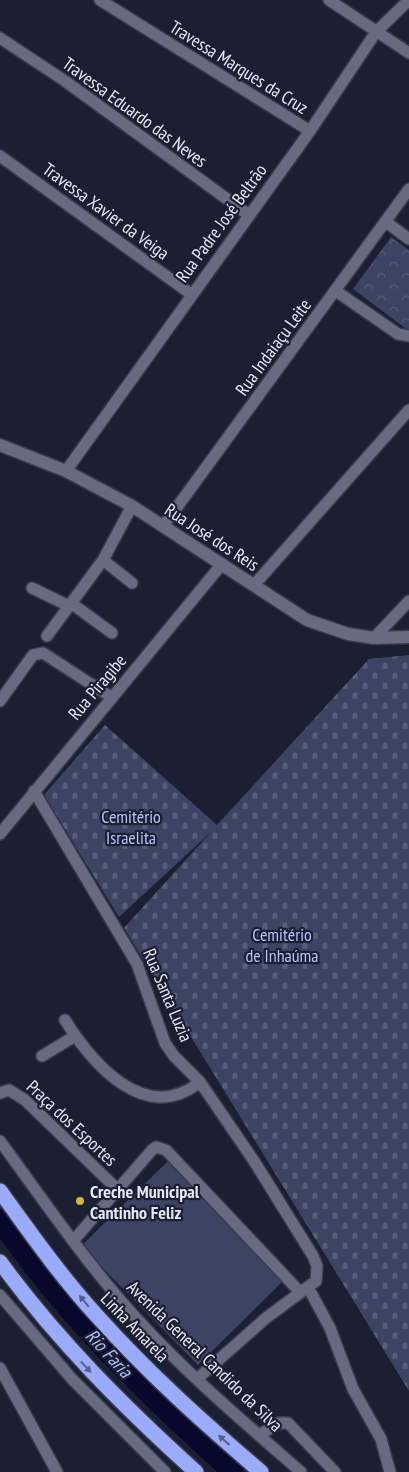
<svg xmlns="http://www.w3.org/2000/svg" width="409" height="1472" viewBox="0 0 409 1472" font-family="'PT Sans Narrow',sans-serif">
	<style>
		.cemetery { fill: url(#cemetery-stones) }
		.park { fill: url(#park-crowns) }
		.garden { fill: #3c4363 }
		.lines { fill: none; stroke-linecap: round; stroke-linejoin: round }
		.river { stroke: #07082c; stroke-width: 21 }
		.minor-casing { stroke: #373a49; stroke-width: 14 }
		.tertiary-casing { stroke: #373a49; stroke-width: 15 }
		.motorway-casing { stroke: #373a49; stroke-width: 18 }
		.minor { stroke: #666b82; stroke-width: 11 }
		.tertiary { stroke: #666b82; stroke-width: 12 }
		.motorway { stroke: #9babfb; stroke-width: 15 }
		.oneway { fill: #555e8c }
		.poi-dot { fill: #d5b534; stroke: #1b1f32; stroke-width: 2 }
		.labels { text-anchor: middle; dominant-baseline: central; stroke-width: 4.5; stroke-linejoin: round; paint-order: stroke }
		.street-label { font-size: 18px; fill: #e4e8f5; stroke: #1b1f32 }
		.park-label { font-size: 18px; fill: #b5c2fb; stroke: #1b1f32 }
		.poi-label { font-size: 18px; font-weight: bold; fill: #e4e8f5; stroke: #1b1f32; text-anchor: start }
		.water-label { font-size: 19px; font-style: italic; fill: #b0bdf5; stroke: #1b1f32 }
	</style>
	<defs>
		<pattern id="cemetery-stones" width="16" height="16" patternUnits="userSpaceOnUse" patternTransform="scale(1.25)"><rect width="16" height="16" fill="#3c4363"/><path d="M2 7V4a2 2 0 0 1 4 0v3zM10 15v-3a2 2 0 0 1 4 0v3z" fill="#585e7a"/></pattern>
		<pattern id="park-crowns" width="20" height="18" patternUnits="userSpaceOnUse" patternTransform="scale(1.25)"><rect width="20" height="18" fill="#3c4363"/><path d="M2 6a3 3 0 1 1 6 0M12 15a3 3 0 1 1 6 0" fill="none" stroke="#585e7a"/></pattern>
	</defs>
	<rect width="100%" height="100%" fill="#1b1f32"/>
	<path class="cemetery" d="M409,655v736l-285,-463 87,-96 -92,85 -75,-122 61,-70 112,100 152,-166z"/>
	<path class="park" d="M391,237l18,13v81l-56,-42z"/>
	<path class="garden" d="M168,1161l116,119 -86,85 -117,-119z"/>
	<g class="lines">
		<path class="river" d="M0,1220c65,96 148,175 233,252"/>
		<g class="minor-casing">
			<path id="minor" d="M100,0l210,131
				M329,0l80,53
				M0,38l65,43 184,134
				M0,156l191,138
				M386,222l23,17
				M336,291l62,43 11,2
				M66,471l244,-340 66,-99 33,-32
				M164,525l245,-336
				M103,560l29,23
				M254,585l155,-175
				M32,588l37,18
				M71,603l41,30
				M47,636l56,-76 29,-54
				M374,638l35,-37
				M0,701l33,-46 10,-2 68,44
				M34,791l103,173 28,79 9,13 26,26 54,79 59,95 4,10 -1,15 -50,37 -69,61
				M0,834l222,-270
				M65,1020c27,43 80,106 135,62
				M42,1056l33,-20
				M0,1093l9,-3 16,10 92,89
				M0,1141c44,60 86,122 137,178 50,55 108,104 164,153
				M73,1241l79,-91 4,-3 10,3 134,142
				M308,1287l22,41 23,61 28,50 9,33
				M0,1295l72,84 93,93
				M0,1368l57,104
				M259,1435l20,-12h9l47,49"/>
		</g>
		<g class="tertiary-casing">
			<path id="tertiary" d="M0,445l66,26 66,35 175,114 41,14 26,4 35,-1"/>
		</g>
		<g class="motorway-casing">
			<path id="motorway" d="M0,1191c31,43 62,87 98,126 50,56 106,106 163,155
				M0,1262c57,78 124,145 196,210"/>
		</g>
		<use href="#minor" class="minor"/>
		<use href="#tertiary" class="tertiary"/>
		<use href="#motorway" class="motorway"/>
	</g>
	<defs><path id="oneway-solid" d="M-6-.8H1V-3.2L6.5 0L1 3.2V.8H-6Z" transform="scale(1.25)"/></defs>
	<g class="oneway">
		<use href="#oneway-solid" transform="translate(84 1301) rotate(-130)"/>
		<use href="#oneway-solid" transform="translate(86 1367) rotate(47)"/>
		<use href="#oneway-solid" transform="translate(224 1440) rotate(-139)"/>
	</g>
	<circle class="poi-dot" cx="80" cy="1201" r="5"/>
	<g class="labels">
		<g class="street-label">
			<text transform="translate(239 67) rotate(32)">Travessa Marques da Cruz</text>
			<text transform="translate(135 112) rotate(36)">Travessa Eduardo das Neves</text>
			<text transform="translate(106 211) rotate(36)">Travessa Xavier da Veiga</text>
			<text transform="translate(221 223) rotate(-54)">Rua Padre José Beltrão</text>
			<text transform="translate(273 347) rotate(-54)">Rua Indaiaçu Leite</text>
			<text transform="translate(212 537) rotate(33)">Rua José dos Reis</text>
			<text transform="translate(97 687) rotate(-50)">Rua Piragibe</text>
			<text transform="translate(168 995) rotate(67)">Rua Santa Luzia</text>
			<text transform="translate(72 1123) rotate(43)">Praça dos Esportes</text>
			<text transform="translate(135 1327) rotate(46)">Linha Amarela</text>
			<text transform="translate(205 1356) rotate(44)">Avenida General Candido da Silva</text>
		</g>
		<g class="park-label">
			<text x="131" y="816">Cemitério<tspan x="131" dy="21">Israelita</tspan></text>
			<text x="282" y="934">Cemitério<tspan x="282" dy="21">de Inhaúma</tspan></text>
		</g>
		<g class="poi-label">
			<text x="90" y="1191">Creche Municipal<tspan x="90" dy="21">Cantinho Feliz</tspan></text>
		</g>
		<g class="water-label">
			<text transform="translate(109 1353) rotate(47)">Rio Faria</text>
		</g>
	</g>
</svg>
